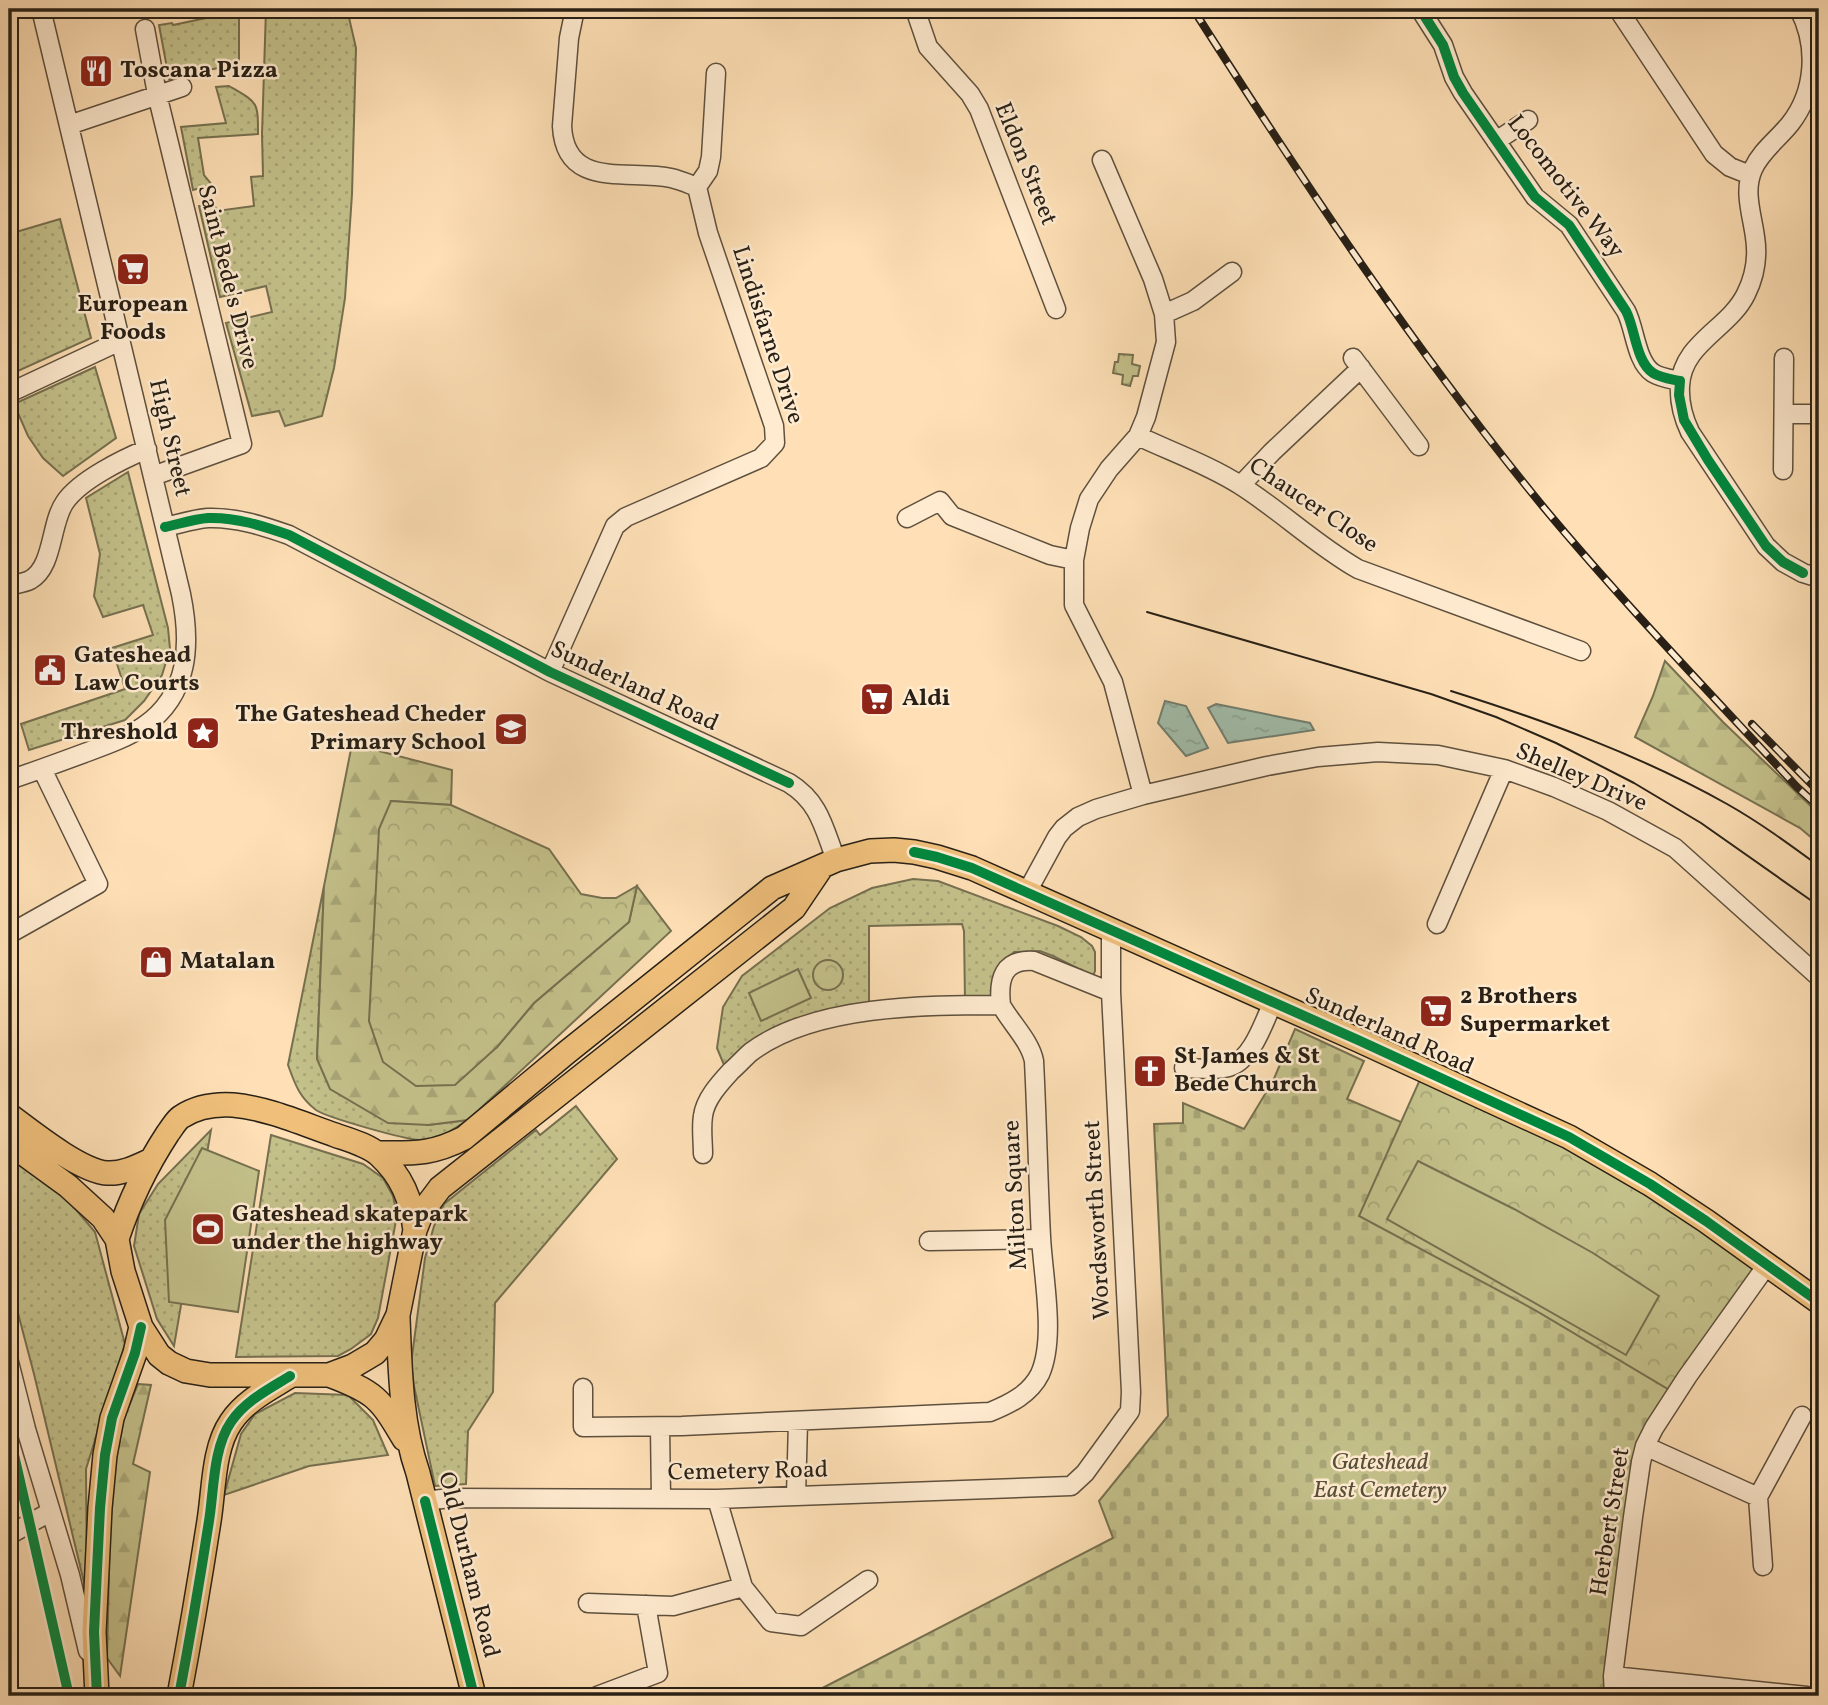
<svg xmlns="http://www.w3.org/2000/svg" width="1828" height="1705" viewBox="0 0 1828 1705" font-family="Vollkorn,serif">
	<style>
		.grass { fill: url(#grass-dots); stroke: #767050; stroke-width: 2 }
		.forest { fill: url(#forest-firs); stroke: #767050; stroke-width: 2 }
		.cemetery { fill: url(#cemetery-stones); stroke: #767050; stroke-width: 2 }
		.park { fill: url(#park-crowns); stroke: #767050; stroke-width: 2 }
		.garden { fill: #c4c18b; stroke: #767050; stroke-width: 2 }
		.water { fill: url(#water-ripples); stroke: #717e6f; stroke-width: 2 }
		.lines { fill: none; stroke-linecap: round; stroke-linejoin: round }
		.minor-casing { stroke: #5e503e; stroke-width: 21 }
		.major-casing { stroke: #282016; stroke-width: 26 }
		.minor { stroke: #ffebd0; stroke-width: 18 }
		.major { stroke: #f0c07b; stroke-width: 23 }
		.tram { stroke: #282016; stroke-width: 2 }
		.rail-casing { stroke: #282016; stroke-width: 8 }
		.rail { stroke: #ffebd0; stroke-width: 5; stroke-dasharray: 16; stroke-linecap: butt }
		.cycleway-casing { stroke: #ffebd0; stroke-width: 15 }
		.cycleway { stroke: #00873e; stroke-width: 10 }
		.labels { text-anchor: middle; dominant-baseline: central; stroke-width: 5; stroke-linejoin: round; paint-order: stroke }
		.poi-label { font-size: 24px; font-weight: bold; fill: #282016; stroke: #ffebd0; text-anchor: start }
		.street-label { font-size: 24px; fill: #282016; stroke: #ffebd0 }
		.park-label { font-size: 24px; font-style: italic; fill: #575039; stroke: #ffebd0 }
	</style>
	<defs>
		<pattern id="grass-dots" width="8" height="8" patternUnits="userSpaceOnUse" patternTransform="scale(1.75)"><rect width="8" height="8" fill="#c4c18b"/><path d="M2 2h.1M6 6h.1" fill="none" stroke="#a8a677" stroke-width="1.8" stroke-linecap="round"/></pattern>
		<pattern id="forest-firs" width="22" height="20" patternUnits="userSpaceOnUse" patternTransform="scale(1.75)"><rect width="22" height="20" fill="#c4c18b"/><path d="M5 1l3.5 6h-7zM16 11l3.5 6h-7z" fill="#a8a677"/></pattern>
		<pattern id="cemetery-stones" width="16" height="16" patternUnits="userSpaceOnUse" patternTransform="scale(1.75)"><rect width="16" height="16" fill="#c4c18b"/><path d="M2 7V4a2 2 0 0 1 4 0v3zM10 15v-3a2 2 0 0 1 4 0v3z" fill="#a8a677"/></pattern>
		<pattern id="park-crowns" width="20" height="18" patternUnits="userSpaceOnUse" patternTransform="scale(1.75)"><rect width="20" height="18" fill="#c4c18b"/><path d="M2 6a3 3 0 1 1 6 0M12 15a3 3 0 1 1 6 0" fill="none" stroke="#a8a677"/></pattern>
		<pattern id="water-ripples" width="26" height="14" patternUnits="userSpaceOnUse" patternTransform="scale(1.75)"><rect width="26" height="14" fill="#a1bdaa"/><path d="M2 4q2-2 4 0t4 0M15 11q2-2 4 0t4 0" fill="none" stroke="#8ba292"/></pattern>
	</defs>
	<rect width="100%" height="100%" fill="#ffe0b6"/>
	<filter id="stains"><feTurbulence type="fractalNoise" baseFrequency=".00286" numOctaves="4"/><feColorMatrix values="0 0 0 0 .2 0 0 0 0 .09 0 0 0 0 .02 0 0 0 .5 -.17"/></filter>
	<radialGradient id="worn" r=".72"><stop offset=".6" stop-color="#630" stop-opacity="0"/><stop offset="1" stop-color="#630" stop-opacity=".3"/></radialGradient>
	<path class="grass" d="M266,9h81l9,39 -4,146 -7,104 -11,70 -12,48 -37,10 -6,-15 -27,5 -26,-93 46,-11 -6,-26 -46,11 -21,-91 15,-2 3,7 37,-5 -3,-29 12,-1 -1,-42z
		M239,11v53l-56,11c-4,5 -8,5 -14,4l-10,-54 13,-2 1,2z
		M229,86c29,17 29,15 29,48l-60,4 6,37 8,10 -19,5 -12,-63 45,-4 -10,-36z
		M60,219l31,119 -82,37v-141z
		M95,367l21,71 -53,38 -20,-18 -15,-22 -14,-32z
		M128,472l40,156 2,21 -8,26 -18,26 -19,19 -96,30 -8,-26 104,-35 -13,-41 41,-13 -10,-30 -40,12 -9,-21 6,-42 -14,-56z
		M913,879l25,2 120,45 23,11 11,9 3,6v19l-2,5 -40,-20 -13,-5 -26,1 -17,17 -2,32h-30l-1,-70 -2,-7 -93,2v81l-124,43 -21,15 -7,-17 6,-41 19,-31 88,-68 42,-20z
		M324,886l-7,172 111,67 40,-5c-13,8 -27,19 -44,20 -13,2 -98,-23 -108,-30 -17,-13 -21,-26 -28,-45z
		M576,1106l41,53 -122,144 -2,89 -25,39 -2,53 -31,2 -21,-100 -3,-22 14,-106 9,-32 10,-22 92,-74 4,5z
		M211,1130l-37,216 -17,-27 -23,-73 5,-32 19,-30z
		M271,1135l92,29 20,14 10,18 4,19 -19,103 -7,16 -20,15 -13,7 -102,1z
		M9,1156l58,43 28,33 30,112 -39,125 1,126 -53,-221 -25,-95z
		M295,1393l53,2 25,25 15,35 -79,11 -85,29 17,-61 14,-20z"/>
	<path class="forest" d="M1665,661l58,61 96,92v30l-19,-16 -165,-91 18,-41z
		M352,744l100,26 -1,35 -60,-4 106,246 37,-44 95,-81 8,-36 34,45 -203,189 -40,5 -40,-2 -58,-34 -13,-30 7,-173z
		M138,1384l13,1 -18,79 17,8 -30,204 -13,-18 4,-173 13,-67z"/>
	<path class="cemetery" d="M1295,1029l69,32 -17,38 54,23 134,188 138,82 -23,35 -43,269h-800l306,-158 -14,-37 69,-85 -14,-292 29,-1v-20l61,26 29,-48z"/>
	<path class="park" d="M1119,354l14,1 -1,9 8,2 -2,10h-5l-3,10 -8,-2 1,-9 -10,-2 2,-11h3z
		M391,801l60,4 98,44 32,45 21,4h14l21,-12 -8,36 -95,81 -37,44 -42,38 -39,1 -33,-24 -14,-41 10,-192z
		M813 975a15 15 0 1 1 30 0a15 15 0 1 1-30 0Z
		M1422,1075l146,65 194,126 -89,126 -138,-82 -176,-94z"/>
	<path class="garden" d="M798,969l13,29 -50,23 -12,-28z
		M202,1148l57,23 -21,141 -69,-10 -4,-82z
		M1418,1161l96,48 79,44 66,43 -33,59 -239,-136z"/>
	<path class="water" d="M1165,701l21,5 22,42 -22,8 -28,-33z
		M1216,704l94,19 4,7 -86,13 -20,-35z"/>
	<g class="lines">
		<g class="minor-casing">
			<path id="minor" d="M915,9l13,38 42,47 9,15 77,200
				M1420,9l23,36 11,32 9,16 72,104 34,28 57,86c9,17 10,51 27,62 8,5 18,6 27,8
				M1618,9l96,145 16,13 20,8
				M1799,9c19,36 17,82 -9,115 -12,15 -29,27 -37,45 -10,22 -1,45 2,68 3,19 0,39 -9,57 -17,35 -64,49 -66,92 -1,17 3,31 10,46l76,114 17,16 20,11 16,5
				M145,29l12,65 85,350 -89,32
				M69,125l113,-38
				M1496,141l32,-21
				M1102,160l51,119 11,35 2,28 -20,75 -8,19 -29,33 -20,30 -9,29 -6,32v45l39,77 30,113
				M697,187l11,-16 3,-14 5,-84
				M1164,314l29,-13 39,-29
				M1353,358l66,88
				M9,393l111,-52
				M1784,414h35
				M1138,436c34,16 71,29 102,49 41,26 76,60 118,84l223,82
				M1783,470l1,-112
				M1241,485l31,-33 89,-84
				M907,518l33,-17 12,15 98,39 24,5
				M165,527c14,-3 29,-8 43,-9 28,-1 55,8 81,17l261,137 239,111c31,19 35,46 47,77
				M9,586c6,-2 15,-3 21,-6 24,-13 20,-57 35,-78 15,-22 58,-43 82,-53
				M550,672l65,-146 11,-9 135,-59 14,-15 -1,-17 -66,-193 -11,-46c-8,-3 -17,-7 -26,-9 -43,-9 -106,12 -109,-52l7,-88 6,-29
				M9,780c27,-9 54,-19 81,-29 19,-7 38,-14 54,-25 46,-32 47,-83 37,-132l-140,-585
				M1027,892l30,-55 7,-9 14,-11 18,-8 47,-14 124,-29 51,-9 60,-5 60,3 66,14 50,18 54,24 67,37 144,129
				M1437,924l67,-155
				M9,934l89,-50 -56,-115
				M1001,1005c-3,-26 2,-46 33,-44l77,31
				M1184,1068c14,0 32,3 45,-1 23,-7 35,-45 44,-65
				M929,1241l112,-2
				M9,1362l17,67 44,146 18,76
				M583,1388v39l99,-1 308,-14c20,-8 40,-18 50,-38 16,-36 3,-97 1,-137 -3,-59 -4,-118 -7,-176 -4,-20 -23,-38 -33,-56 -76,0 -187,0 -250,47 -7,6 -13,13 -20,19 -11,12 -26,28 -28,45 -2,12 0,26 0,38
				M660,1427l1,71
				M1645,1446l113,51
				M796,1496l2,-74
				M717,1499l26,88
				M425,1501l25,-3 267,1 354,-13 14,-13 45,-62 1,-19 -20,-400v-61
				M9,1535l41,-23
				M1763,1566l-5,-69 44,-81
				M588,1603l85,3 70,-19 28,35 30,4 67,-46
				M1613,1676l194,20
				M597,1696l61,-23 -12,-68
				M1614,1696l-1,-20 20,-159 8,-55 4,-16 9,-18 33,-51 80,-112"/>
		</g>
		<g class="major-casing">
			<path id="major" d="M9,1115c23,17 71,56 98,58 15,1 29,-6 42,-12
				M9,1143l59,43 35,32 14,21 6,32 18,56 18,28 10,8 17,8 24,4h119l24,-9 22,-13 11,-13 12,-25 17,-85 7,-18 18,-24 354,-280 27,-40
				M377,1153c36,0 54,2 87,-15l102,-85 206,-165 64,-28 34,-9 24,-1 20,2 23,5 35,11 386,172 211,97 81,47 56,37 113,81
				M117,1239c13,-40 28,-71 51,-106 4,-5 8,-13 13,-16 15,-10 35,-13 52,-12 34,3 70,19 102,30 14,5 33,10 44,20 23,21 32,44 36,75
				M398,1318c2,52 3,106 20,155l56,223
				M329,1375c46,17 51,23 75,64
				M97,1696l-3,-64 6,-124 5,-53 7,-37 23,-65 6,-26
				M179,1696c11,-58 21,-117 30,-175 5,-31 4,-73 22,-99 14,-21 38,-33 59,-46"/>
		</g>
		<use href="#minor" class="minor"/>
		<use href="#major" class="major"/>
		<path class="tram" d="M1147,612l284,82 65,23 60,26 78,40 67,40 118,83
			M1451,691c95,30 189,64 276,113 32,18 62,40 92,62"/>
		<g class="rail-casing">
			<path id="rail" d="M1193,9c110,172 222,342 352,500 80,96 167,186 252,278l22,20
				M1752,724l67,68"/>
		</g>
		<use href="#rail" class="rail"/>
		<g class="cycleway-casing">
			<path id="cycleway" d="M1420,9l23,36 11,32 9,16 72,104 34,28 57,86c9,17 10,51 27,62 8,5 18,6 27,8l-1,14 5,25 24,40 58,86 17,16 20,11
				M165,527c14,-3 29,-8 43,-9 28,-1 55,8 81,17l261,137 239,111
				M914,852l23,5 35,11 386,172 211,97 81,47 56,37 113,81
				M9,1433l60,263
				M425,1501l49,195
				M97,1696l-3,-64 6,-124 5,-53 7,-37 23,-65 6,-26
				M179,1696c11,-58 21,-117 30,-175 5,-31 4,-73 22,-99 14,-21 38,-33 59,-46"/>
		</g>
		<use href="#cycleway" class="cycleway"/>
	</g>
	<defs>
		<g id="restaurant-square" transform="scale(1.75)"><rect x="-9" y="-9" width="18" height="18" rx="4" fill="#8f2418" stroke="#ffebd0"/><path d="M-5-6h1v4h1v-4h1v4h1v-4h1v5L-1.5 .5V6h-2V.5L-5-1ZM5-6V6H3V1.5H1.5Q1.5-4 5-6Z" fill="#fff"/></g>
		<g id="supermarket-square" transform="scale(1.75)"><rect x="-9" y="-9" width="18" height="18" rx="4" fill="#8f2418" stroke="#ffebd0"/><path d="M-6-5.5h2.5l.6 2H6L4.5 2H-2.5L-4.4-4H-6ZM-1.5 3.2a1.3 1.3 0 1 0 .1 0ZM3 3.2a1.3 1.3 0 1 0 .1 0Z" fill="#fff"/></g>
		<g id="civic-square" transform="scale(1.75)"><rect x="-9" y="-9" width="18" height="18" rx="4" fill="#8f2418" stroke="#ffebd0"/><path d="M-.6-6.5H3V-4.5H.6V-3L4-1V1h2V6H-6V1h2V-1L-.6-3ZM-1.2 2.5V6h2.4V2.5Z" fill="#fff"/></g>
		<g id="school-square" transform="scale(1.75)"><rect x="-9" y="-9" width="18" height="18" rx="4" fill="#8f2418" stroke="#ffebd0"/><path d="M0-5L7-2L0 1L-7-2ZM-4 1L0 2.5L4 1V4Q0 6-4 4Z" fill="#fff"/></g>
		<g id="sight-square" transform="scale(1.75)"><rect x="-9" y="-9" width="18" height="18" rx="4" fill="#8f2418" stroke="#ffebd0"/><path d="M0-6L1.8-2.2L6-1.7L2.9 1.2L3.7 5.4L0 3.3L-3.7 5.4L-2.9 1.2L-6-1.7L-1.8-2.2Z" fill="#fff"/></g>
		<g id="shop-square" transform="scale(1.75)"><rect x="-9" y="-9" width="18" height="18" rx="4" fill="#8f2418" stroke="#ffebd0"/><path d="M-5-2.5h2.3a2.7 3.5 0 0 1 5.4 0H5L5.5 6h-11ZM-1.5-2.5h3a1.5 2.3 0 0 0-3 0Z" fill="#fff"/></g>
		<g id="church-square" transform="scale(1.75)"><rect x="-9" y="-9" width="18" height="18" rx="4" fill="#8f2418" stroke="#ffebd0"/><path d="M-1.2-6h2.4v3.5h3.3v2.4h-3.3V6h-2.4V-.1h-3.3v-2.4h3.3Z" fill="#fff"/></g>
		<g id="stadium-square" transform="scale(1.75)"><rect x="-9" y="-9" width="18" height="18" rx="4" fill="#8f2418" stroke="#ffebd0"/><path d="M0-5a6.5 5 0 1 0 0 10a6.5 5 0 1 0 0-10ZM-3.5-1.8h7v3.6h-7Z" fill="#fff"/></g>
	</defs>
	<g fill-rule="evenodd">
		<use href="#restaurant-square" x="96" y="71"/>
		<use href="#supermarket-square" x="133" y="269"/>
		<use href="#civic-square" x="50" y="670"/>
		<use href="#supermarket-square" x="877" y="699"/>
		<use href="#school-square" x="511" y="729"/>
		<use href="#sight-square" x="203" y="733"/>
		<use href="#shop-square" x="156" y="962"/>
		<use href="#supermarket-square" x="1436" y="1011"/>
		<use href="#church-square" x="1150" y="1071"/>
		<use href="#stadium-square" x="208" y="1229"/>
	</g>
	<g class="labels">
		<g class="poi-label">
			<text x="120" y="71">Toscana Pizza</text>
			<text x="133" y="305" text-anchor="middle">European<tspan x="133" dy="28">Foods</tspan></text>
			<text x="74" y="656">Gateshead<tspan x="74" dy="28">Law Courts</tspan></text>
			<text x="902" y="699">Aldi</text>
			<text x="486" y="715" text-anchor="end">The Gateshead Cheder<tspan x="486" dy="28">Primary School</tspan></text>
			<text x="178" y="733" text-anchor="end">Threshold</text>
			<text x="180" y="962">Matalan</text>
			<text x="1460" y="997">2 Brothers<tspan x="1460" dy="28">Supermarket</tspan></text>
			<text x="1174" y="1057">St James &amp; St<tspan x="1174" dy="28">Bede Church</tspan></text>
			<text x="232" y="1215">Gateshead skatepark<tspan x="232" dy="28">under the highway</tspan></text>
		</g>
		<g class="street-label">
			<text transform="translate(1025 164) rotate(68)">Eldon Street</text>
			<text transform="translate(1565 187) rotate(52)">Locomotive Way</text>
			<text transform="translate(227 277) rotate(76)">Saint Bede's Drive</text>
			<text transform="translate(767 335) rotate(72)">Lindisfarne Drive</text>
			<text transform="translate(169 438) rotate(77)">High Street</text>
			<text transform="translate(1313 506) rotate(34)">Chaucer Close</text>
			<text transform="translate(634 687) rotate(25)">Sunderland Road</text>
			<text transform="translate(1581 778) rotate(23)">Shelley Drive</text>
			<text transform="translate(1389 1032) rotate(24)">Sunderland Road</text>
			<text transform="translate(1016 1195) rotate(-93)">Milton Square</text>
			<text transform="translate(1098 1220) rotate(-93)">Wordsworth Street</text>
			<text transform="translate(748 1472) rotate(-1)">Cemetery Road</text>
			<text transform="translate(1611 1522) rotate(-81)">Herbert Street</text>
			<text transform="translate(468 1565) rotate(76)">Old Durham Road</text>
		</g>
		<g class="park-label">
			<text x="1380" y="1463">Gateshead<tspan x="1380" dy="28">East Cemetery</tspan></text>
		</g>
	</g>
	<rect width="1828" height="1705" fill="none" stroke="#ffe0b6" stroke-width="35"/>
	<rect x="10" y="10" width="1807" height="1684" fill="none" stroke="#282016" stroke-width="3.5"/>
	<rect x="18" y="18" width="1793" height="1670" fill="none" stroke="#282016" stroke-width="2"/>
	<rect width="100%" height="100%" filter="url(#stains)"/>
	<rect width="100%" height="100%" fill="url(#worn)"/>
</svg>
